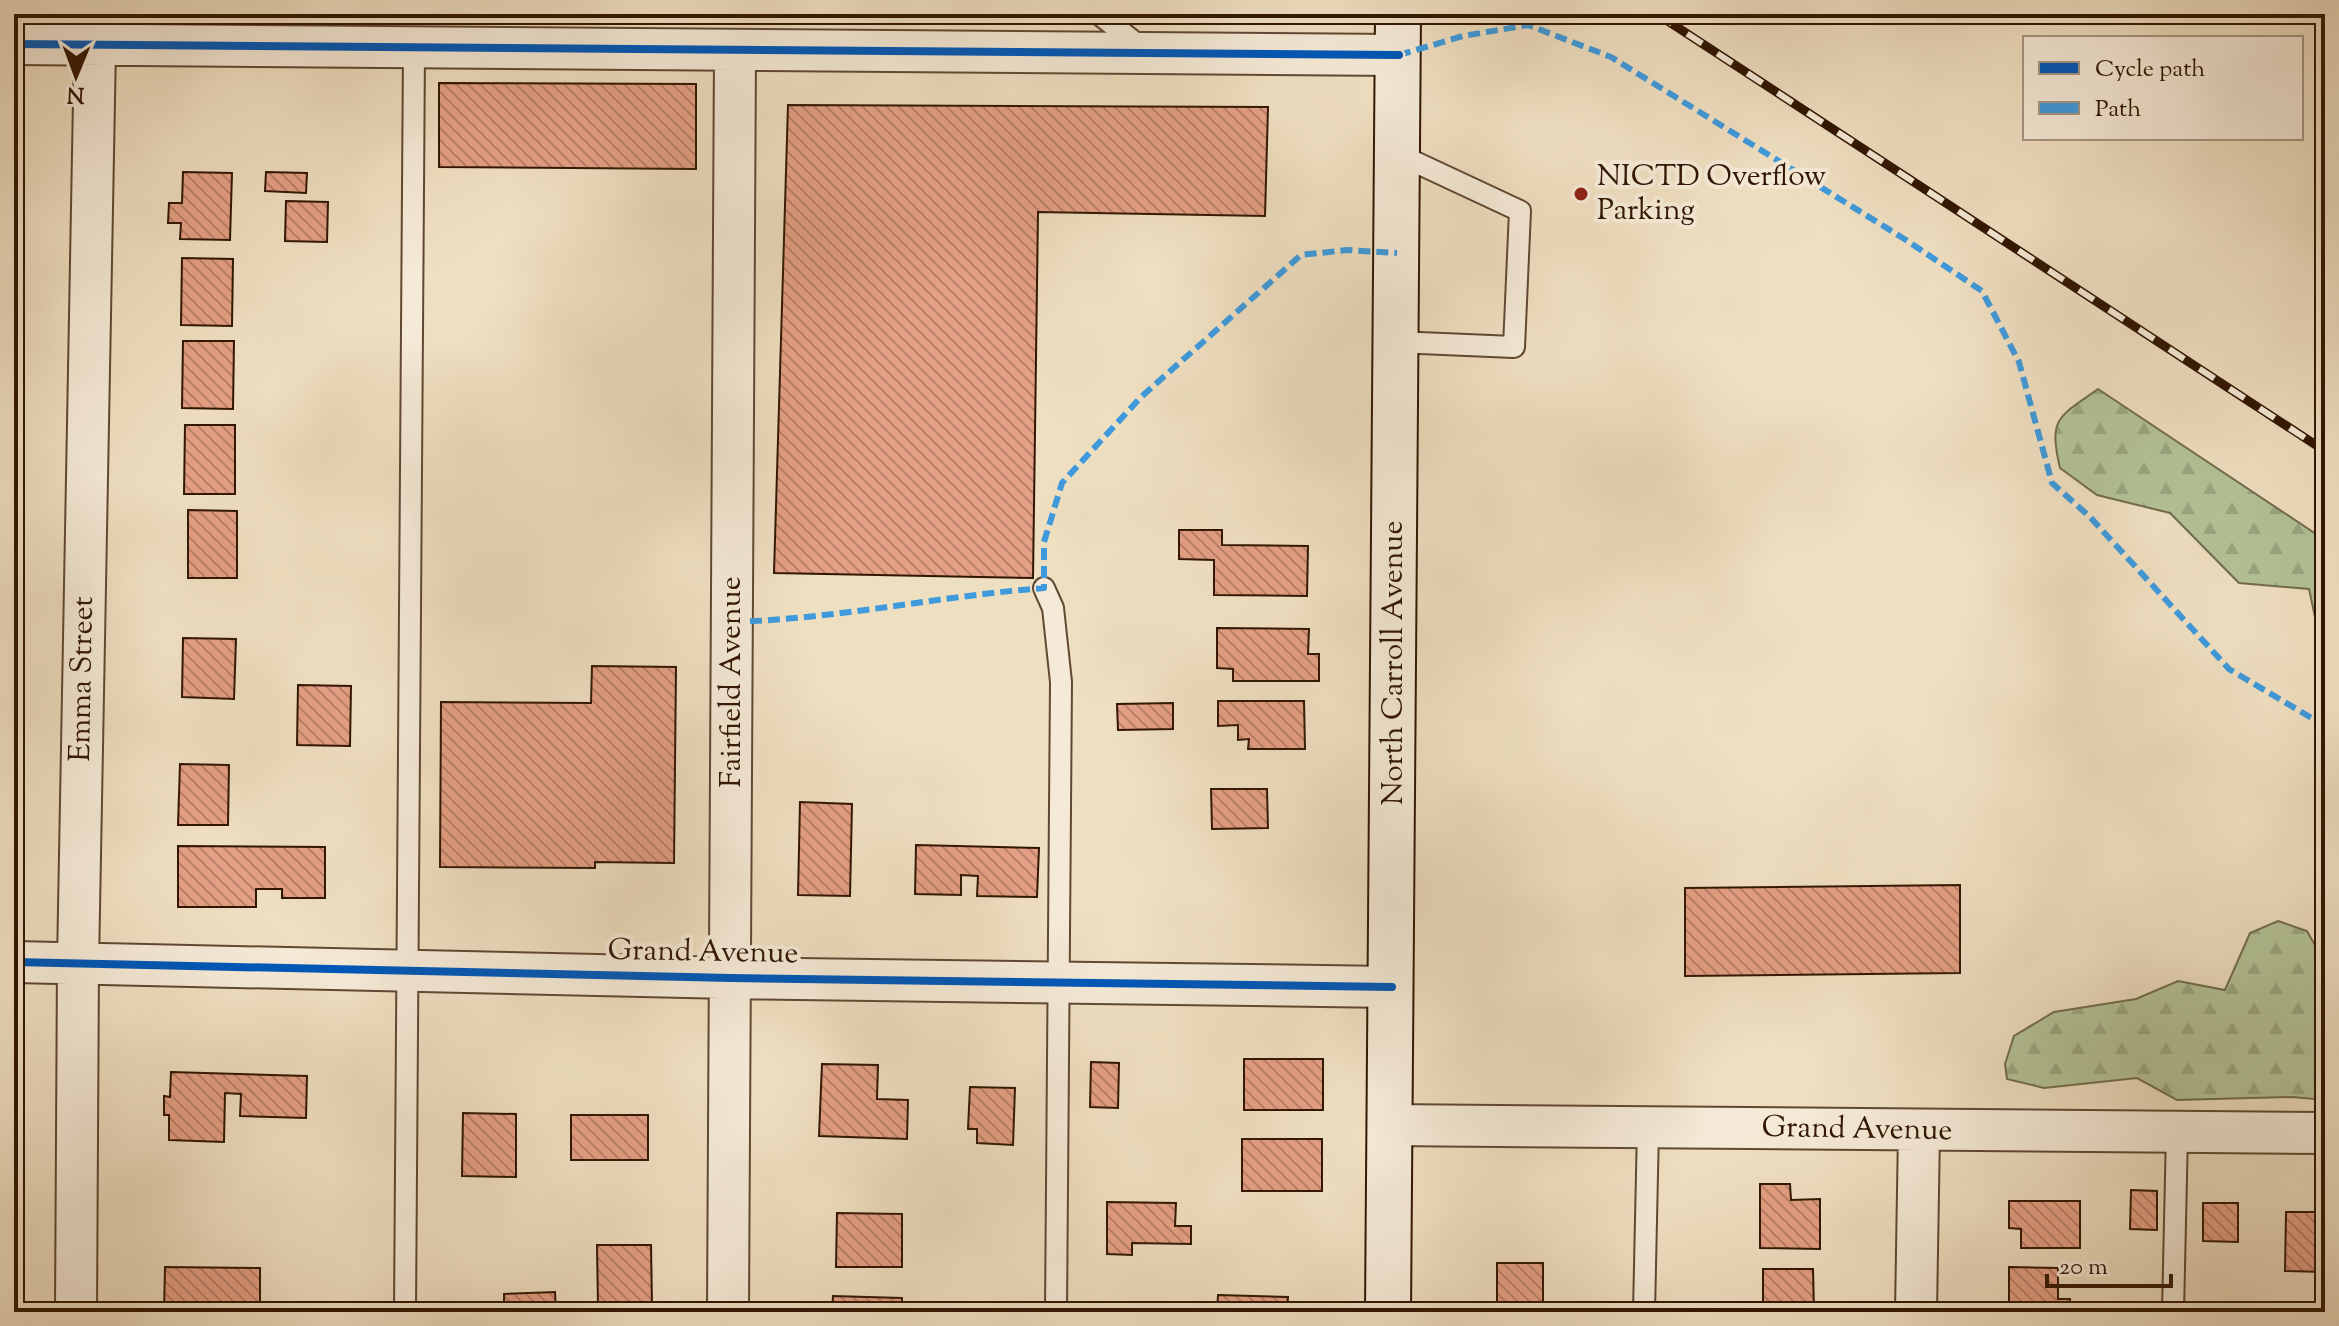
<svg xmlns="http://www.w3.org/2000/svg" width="2339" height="1326" viewBox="0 0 2339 1326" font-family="'Sorts Mill Goudy',serif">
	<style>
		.forest { fill: url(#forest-firs); stroke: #726c4c; stroke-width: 2 }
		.building { fill: url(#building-back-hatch); stroke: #311602; stroke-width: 2 }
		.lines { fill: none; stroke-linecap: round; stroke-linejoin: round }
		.lane-casing { stroke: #604832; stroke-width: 24 }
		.street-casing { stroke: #604832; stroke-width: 44 }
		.secondary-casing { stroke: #311602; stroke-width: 48 }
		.lane { stroke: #f5ead7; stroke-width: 20 }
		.street { stroke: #f5ead7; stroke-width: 40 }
		.secondary { stroke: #f5ead7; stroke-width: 44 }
		.rail-casing { stroke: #311602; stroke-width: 9 }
		.rail { stroke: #f5ead7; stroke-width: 6; stroke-dasharray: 18; stroke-linecap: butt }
		.quiet { stroke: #3e9add; stroke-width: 6; stroke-dasharray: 12 6; stroke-linecap: butt }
		.cycleway-casing { stroke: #f5ead7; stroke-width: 13 }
		.cycleway { stroke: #0057b8; stroke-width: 8 }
		.poi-dot { fill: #8f2418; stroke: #f5ead7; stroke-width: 3 }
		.labels { text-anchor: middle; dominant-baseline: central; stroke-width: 8; stroke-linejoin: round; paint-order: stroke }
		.poi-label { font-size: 30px; fill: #311602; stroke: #f5ead7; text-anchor: start }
		.street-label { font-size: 30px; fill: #311602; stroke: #f5ead7 }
	</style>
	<defs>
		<pattern id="forest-firs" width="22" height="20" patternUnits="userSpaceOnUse" patternTransform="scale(2)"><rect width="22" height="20" fill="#b3c397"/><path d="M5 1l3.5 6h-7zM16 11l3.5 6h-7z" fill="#9aa780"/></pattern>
		<pattern id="building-back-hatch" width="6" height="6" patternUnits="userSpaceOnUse" patternTransform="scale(2)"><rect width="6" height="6" fill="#e59f84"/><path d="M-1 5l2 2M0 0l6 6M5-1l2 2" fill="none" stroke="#ba816a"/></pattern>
	</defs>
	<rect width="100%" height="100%" fill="#efdfc1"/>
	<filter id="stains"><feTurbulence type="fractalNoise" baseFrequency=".0025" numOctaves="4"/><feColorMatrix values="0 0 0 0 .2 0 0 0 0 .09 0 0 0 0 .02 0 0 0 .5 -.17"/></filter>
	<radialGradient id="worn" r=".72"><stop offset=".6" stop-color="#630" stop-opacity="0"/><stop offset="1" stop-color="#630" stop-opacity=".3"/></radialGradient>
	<path class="forest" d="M2098,389l227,151v82l-10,-5 -6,-28 -70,-6 -69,-70 -73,-18 -37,-27c-12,-51 -1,-51 38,-79z
		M2278,921l29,10 18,32v137l-33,-3 -115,3 -40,-22 -93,10 -37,-9 -2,-15 9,-28 40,-24 82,-13 42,-18 47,9 25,-57z"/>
	<path class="building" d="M439,83l257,1v85l-257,-2z
		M788,105l480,2 -3,109 -227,-4 -5,366 -259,-5z
		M183,172l49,1 -2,67 -50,-1 1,-16h-13l1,-20h13z
		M266,172l41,1 -1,20 -41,-2z
		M286,201l42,1 -1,40 -42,-1z
		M182,258l51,1 -1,67 -51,-1z
		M183,341h51l-1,68 -51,-1z
		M185,425h50v69h-51z
		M188,510l49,1v67h-49z
		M1179,530h43v15l86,1 -1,50 -93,-1v-35l-35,-1z
		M1217,628l92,1 -1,25h11v27h-86v-12l-16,-1z
		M183,638l53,1 -2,60 -52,-2z
		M592,666l84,1 -2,196 -79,-1v6l-155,-1 1,-165 150,1z
		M298,685l53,1 -1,60 -53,-1z
		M1218,701h86l1,48h-57l1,-10 -11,1v-15l-20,1z
		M1173,703v26l-55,1 -1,-26z
		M180,764l49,1 -1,60h-50z
		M1211,789h56l1,39 -56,1z
		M800,802l52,2 -2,92 -52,-1z
		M916,845l123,3 -2,49 -60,-1 1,-20 -17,-1v20l-46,-1z
		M178,846l147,1v51h-43v-9h-26v18h-78z
		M1960,885v88l-275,3v-88z
		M1244,1059h79v51h-79z
		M1091,1062l28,1 -1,45 -28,-1z
		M822,1064l56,1 -1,34 31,1 -1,39 -88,-3z
		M171,1072l136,4 -1,42 -66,-2 1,-22 -16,-1 -1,49 -55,-2v-25h-5v-19l6,1z
		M970,1087l45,1 -2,57 -36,-2v-14h-9z
		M463,1113l53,1v63l-54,-1z
		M571,1115h77v45h-77z
		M1242,1139h80v52h-80z
		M1760,1184h30l1,16 29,-1v50l-60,-1z
		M2131,1190l26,1v39l-27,-1z
		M2009,1201h71v47h-59v-19l-12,-1z
		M1107,1202l69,1 -1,23h16v18l-59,-1v12l-25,-1z
		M2203,1203h35v39l-35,-1z
		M2286,1212h39v60l-40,-1z
		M837,1213l65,1v53h-66z
		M597,1245h54l1,61h-54z
		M1497,1263h46v49h-46z
		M165,1267l95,1v44h-96z
		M2009,1267l49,1v31h12v13h-61z
		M1763,1269h50l1,43h-51z
		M555,1292l1,20h-52v-18z
		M1218,1295l70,2 -1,15h-70z
		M833,1296l69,2v14h-70z
		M2088,1302h39v10h-39z
		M1122,1305h47v7h-48z"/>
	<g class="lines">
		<g class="lane-casing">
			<path id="lane" d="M1099,14l44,35
				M1396,342l118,5 6,-136 -122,-57
				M1044,588l9,20 8,74 -5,630
				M405,1312l9,-1263
				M1644,1312l4,-184
				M2173,1312l4,-180"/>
		</g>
		<g class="street-casing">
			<path id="street" d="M14,44l1385,11
				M14,962l717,16 661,9
				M1389,1125l936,8
				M76,1312l2,-349 17,-917
				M728,1312l7,-1260
				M1916,1312l3,-181"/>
		</g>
		<g class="secondary-casing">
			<path id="secondary" d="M1388,1312l10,-1298"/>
		</g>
		<use href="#lane" class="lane"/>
		<use href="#street" class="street"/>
		<use href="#secondary" class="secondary"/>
		<g class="rail-casing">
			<path id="rail" d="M1657,14l668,437"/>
		</g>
		<use href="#rail" class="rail"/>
		<path class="quiet" d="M1399,55l64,-19 65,-11 83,32 295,183 76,51 37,71 33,121 38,34 139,152 96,57
			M732,622c105,-3 207,-26 312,-34v-46l18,-59 79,-86 160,-142 46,-5 50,3"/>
		<g class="cycleway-casing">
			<path id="cycleway" d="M14,44l1385,11
				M14,962l717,16 661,9"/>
		</g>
		<use href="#cycleway" class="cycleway"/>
	</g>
	<circle class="poi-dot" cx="1581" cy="194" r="8"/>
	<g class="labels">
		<g class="poi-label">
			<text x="1597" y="177">NICTD Overflow<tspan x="1597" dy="34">Parking</tspan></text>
		</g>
		<g class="street-label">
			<text transform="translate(1394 663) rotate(-90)">North Carroll Avenue</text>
			<text transform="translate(83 679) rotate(-89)">Emma Street</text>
			<text transform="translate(732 682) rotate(-90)">Fairfield Avenue</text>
			<text transform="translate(703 953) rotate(1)">Grand Avenue</text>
			<text transform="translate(1857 1130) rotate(1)">Grand Avenue</text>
		</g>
	</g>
	<rect width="2339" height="1326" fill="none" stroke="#efdfc1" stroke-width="48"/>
	<rect x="16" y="16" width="2307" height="1294" fill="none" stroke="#311602" stroke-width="4"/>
	<rect x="24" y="24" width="2291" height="1278" fill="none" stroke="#311602" stroke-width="2"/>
	<rect x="2023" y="36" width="280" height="104" fill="#f5ead7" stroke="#a79582" stroke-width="2"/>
	<rect x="2039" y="62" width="40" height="12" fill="#0057b8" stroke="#a79582" stroke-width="2"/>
	<text x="2095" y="76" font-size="24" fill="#311602">Cycle path</text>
	<rect x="2039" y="102" width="40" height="12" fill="#3e9add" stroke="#a79582" stroke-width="2"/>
	<text x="2095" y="116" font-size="24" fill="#311602">Path</text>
	<g transform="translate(76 76) rotate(181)" stroke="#f5ead7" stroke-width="6" paint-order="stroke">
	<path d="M0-6L14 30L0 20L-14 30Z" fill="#311602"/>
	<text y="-12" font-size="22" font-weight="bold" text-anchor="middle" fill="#311602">N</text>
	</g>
	<path d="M2047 1274v12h124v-12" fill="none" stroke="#311602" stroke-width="4"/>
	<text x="2059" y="1274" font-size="24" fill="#311602" stroke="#f5ead7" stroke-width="6" paint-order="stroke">20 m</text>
	<rect width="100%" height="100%" filter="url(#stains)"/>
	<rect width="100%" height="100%" fill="url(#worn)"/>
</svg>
